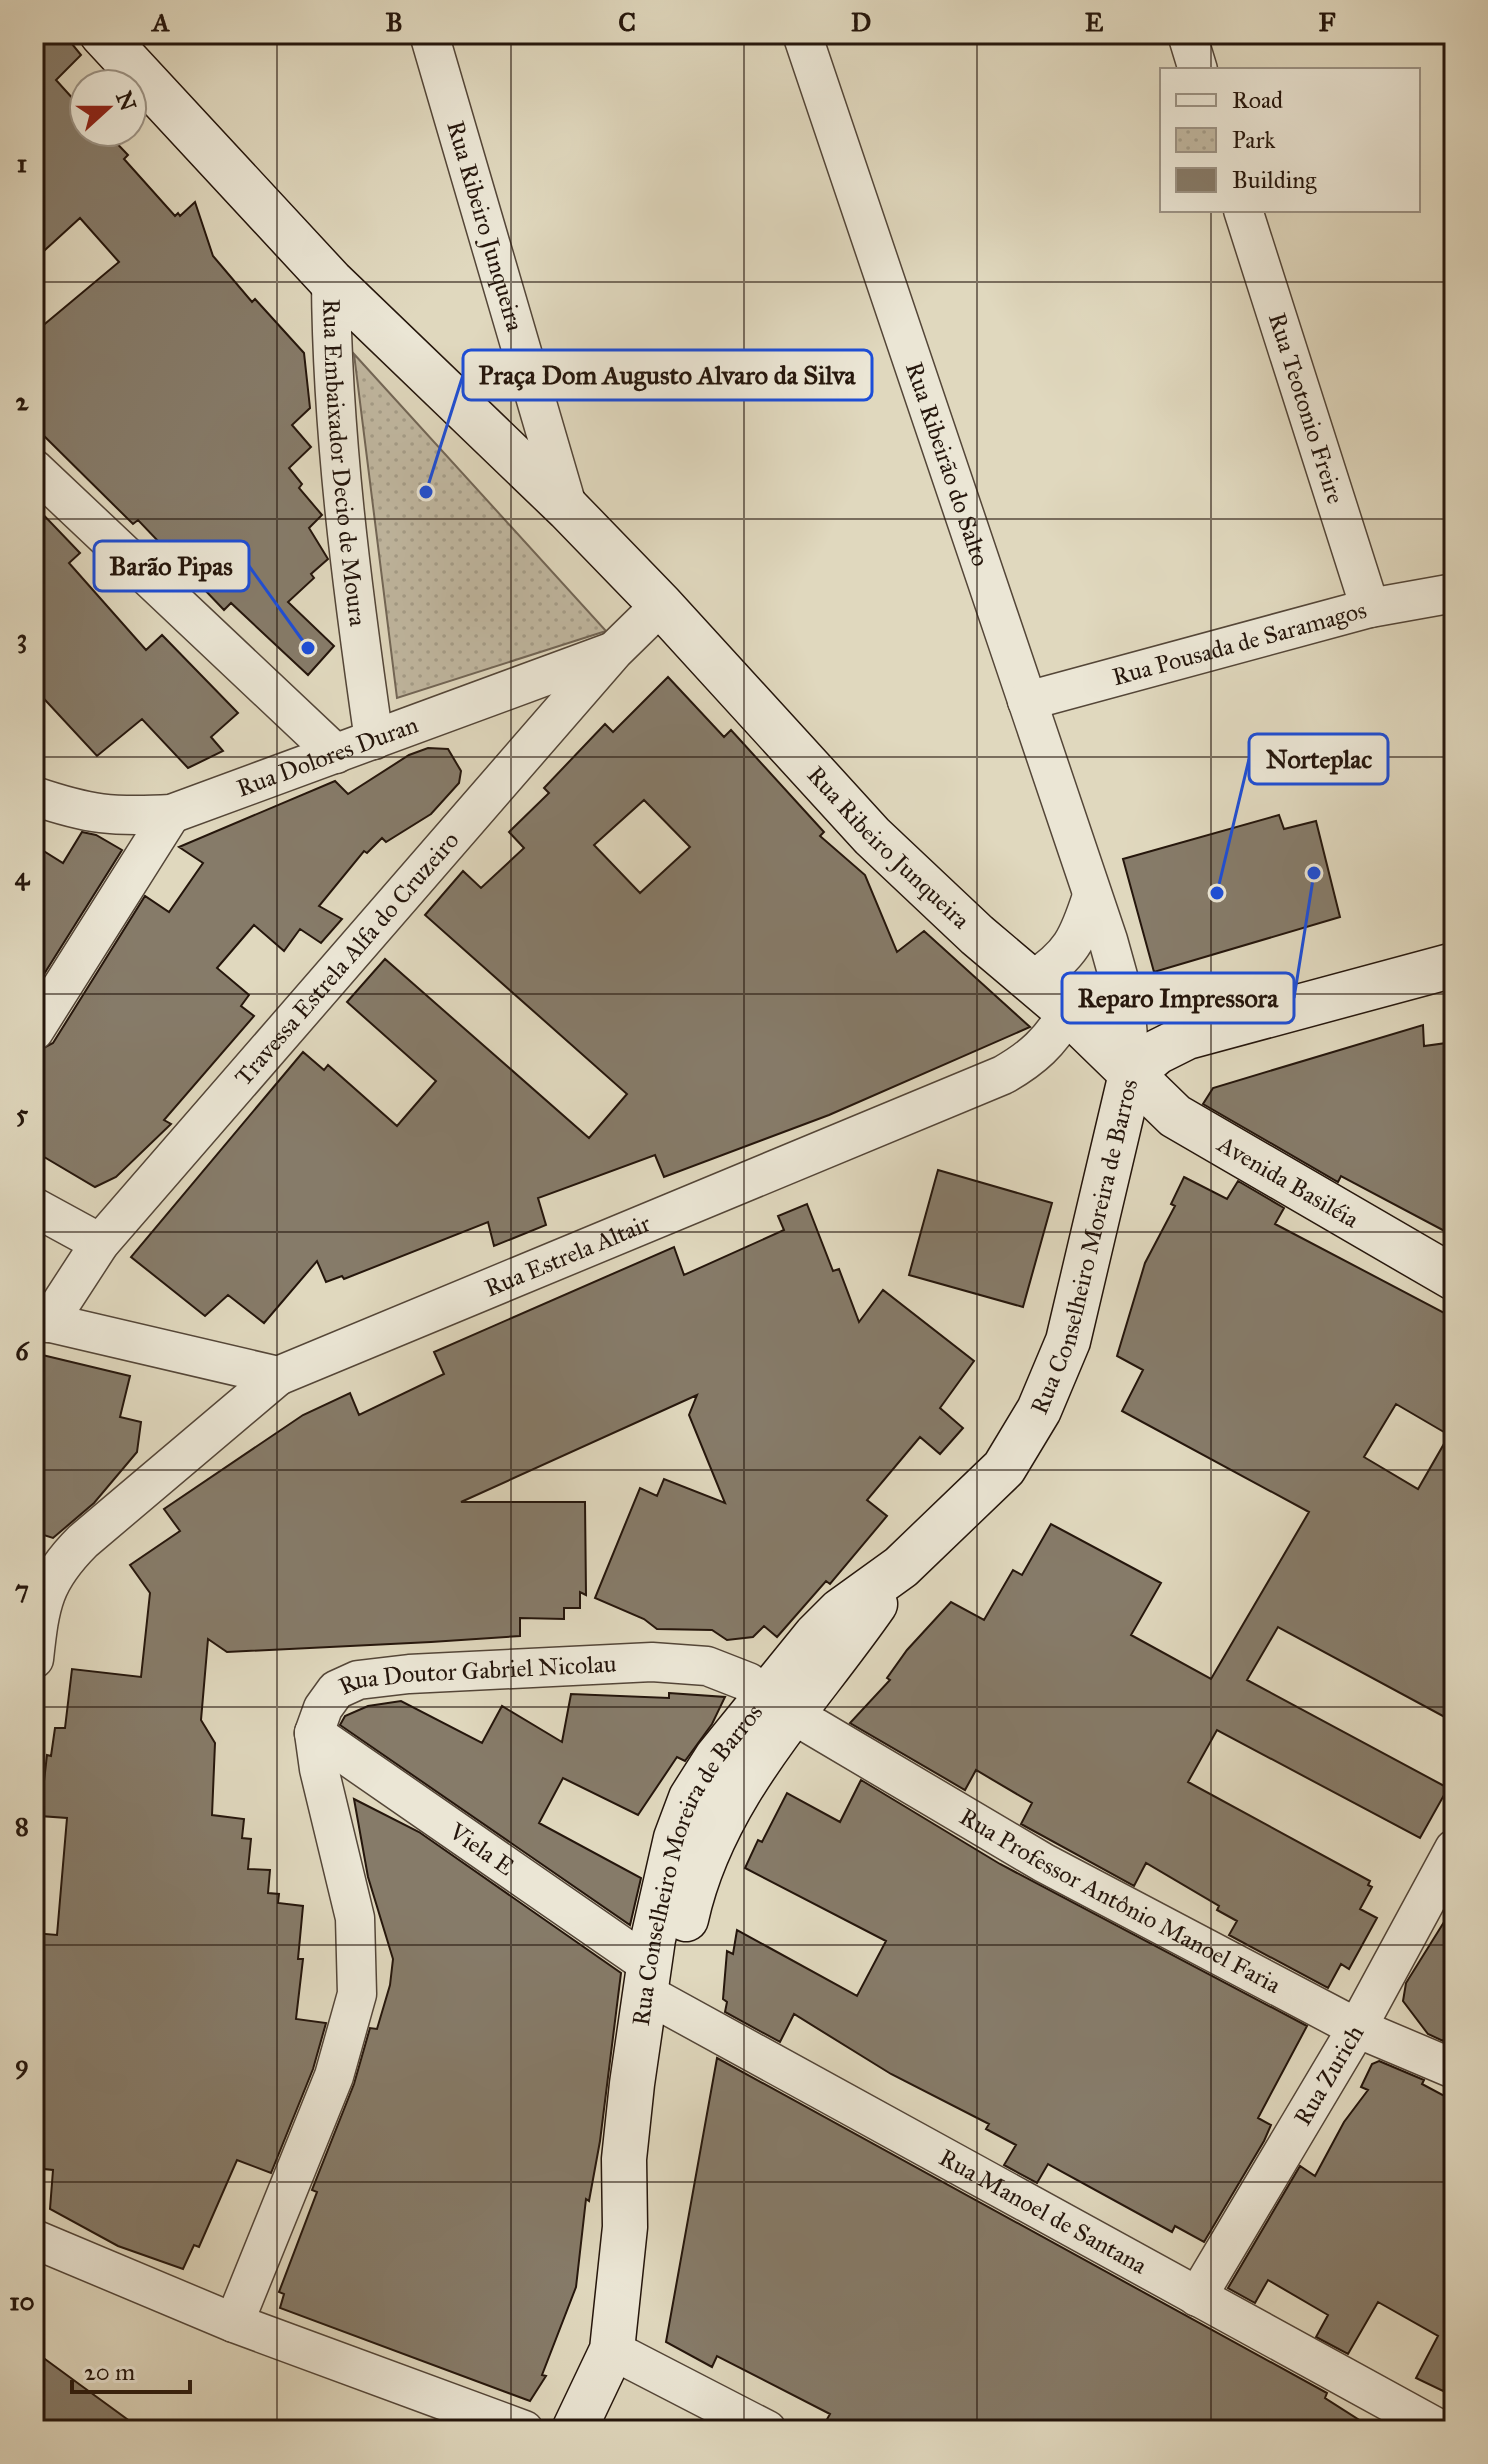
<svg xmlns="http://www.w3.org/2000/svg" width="1488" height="2464" viewBox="0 0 1488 2464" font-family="'IM FELL Great Primer',serif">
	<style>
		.park { fill: url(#park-dots); stroke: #726656; stroke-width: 2 }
		.building { fill: #867b69; stroke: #25160c; stroke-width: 2; fill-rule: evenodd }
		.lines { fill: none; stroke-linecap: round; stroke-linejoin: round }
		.street-casing { stroke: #544638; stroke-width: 41 }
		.secondary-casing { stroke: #25160c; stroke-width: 47 }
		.street { stroke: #ebe6d5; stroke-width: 38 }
		.secondary { stroke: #ebe6d5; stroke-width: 44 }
		.grid { fill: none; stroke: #25160c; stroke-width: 2; stroke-opacity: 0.55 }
		.labels { text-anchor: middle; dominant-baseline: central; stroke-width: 6; stroke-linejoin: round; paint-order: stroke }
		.street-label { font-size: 24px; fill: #25160c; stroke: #ebe6d5 }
		.leader { fill: none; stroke: #1d4ed8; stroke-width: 3 }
		.callout-dot { fill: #1d4ed8; stroke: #ebe6d5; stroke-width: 3 }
		.callout { fill: #ebe6d5; stroke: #1d4ed8; stroke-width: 3 }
		.callout-label { font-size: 26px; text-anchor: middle; font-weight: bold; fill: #25160c }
		.neatline { fill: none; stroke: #25160c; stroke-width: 3 }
		.grid-label { font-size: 26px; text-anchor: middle; font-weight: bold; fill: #25160c }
	</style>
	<defs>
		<pattern id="park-dots" width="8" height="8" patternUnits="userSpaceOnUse" patternTransform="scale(2)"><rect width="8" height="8" fill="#c0b7a0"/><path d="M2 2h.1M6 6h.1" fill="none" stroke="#a59d89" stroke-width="1.8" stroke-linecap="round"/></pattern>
	</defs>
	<rect width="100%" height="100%" fill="#e0d8be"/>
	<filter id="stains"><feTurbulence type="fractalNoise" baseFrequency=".0025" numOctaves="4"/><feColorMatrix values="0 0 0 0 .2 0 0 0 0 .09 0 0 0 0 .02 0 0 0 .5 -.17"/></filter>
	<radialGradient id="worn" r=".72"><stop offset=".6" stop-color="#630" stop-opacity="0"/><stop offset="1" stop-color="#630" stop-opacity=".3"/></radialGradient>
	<path class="park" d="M354,354l252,277 -209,67z"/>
	<path class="building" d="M34,34h30l17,21 -25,25 28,31v21h22l22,23 -4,4 51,57 3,-3 2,3 15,-14 18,54 39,46 3,-3 49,54 6,55 -18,17 19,22 -22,21 13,16 -3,4 23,27 -13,13 19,31 -17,15 3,4 -26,24 46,44 -26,29 -77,-72 -7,7 -86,-90 -5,4 -99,-98v-93l85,-71 -39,-44 -46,42z
		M34,505l46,48 -11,10 77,87 16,-15 76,78 -27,24 12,14 -35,17 -46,-49 -45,37 -63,-68z
		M668,677l56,60 7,-7 93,102 -4,4 45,39 32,77 27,-21 106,96 -201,88 -165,62 -9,-22 -117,43 8,27 -52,21 -6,-24 -144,57 -2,-3 -16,6 -9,-21 -53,62 -36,-28 -23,21 -74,-59 172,-205 21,18 4,-5 69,61 39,-45 -89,-79 38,-43 204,179 38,-44 -202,-179 38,-44 18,17 43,-40 -15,-16 40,-39 -5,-5 61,-64 8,8zM644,800l46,47 -50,46 -46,-48z
		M428,748l20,1 13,22 -2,12 -28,31 -45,28 -4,-4 -15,15 -3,-2 -45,55 23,13 -21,24 -21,-14 -16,22 -30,-26 -37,43 32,27 -8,11 13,10 -90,104 7,4 -55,53 -21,10 -61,-36v-98l19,-10 92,-147 24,16 34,-49 -24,-16 156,-66 13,13 61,-39z
		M1279,815l5,14 32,-8 24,96 -186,55 -31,-113z
		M82,832l14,3 26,15 -88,140v-145l29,18z
		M1423,1025l1,21 30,-4v194l-113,-60 -3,6 -135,-78 10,-16z
		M938,1170l114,33 -29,104 -114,-32z
		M1184,1177l43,22 11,-18 46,27 -9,16 179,94v404l-176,-95 -31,53 201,108 -28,50 -203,-108 -29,52 182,99 -2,4 4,2 -12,22 17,9 -28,51 -8,-5 -13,24 -99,-53 8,-14 -20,-11 2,-4 -73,-43 -12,23 -113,-62 11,-21 -56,-33 -11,20 -115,-67 40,-43 -3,-2 20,-28 44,-48 33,18 29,-50 9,5 29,-51 110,59 -30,52 80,44 98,-167 -187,-101 21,-41 -26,-14 28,-93 30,-57 -4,-2zM1396,1404l53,31 -31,54 -54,-32z
		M807,1204l26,67 6,-2 20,53 24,-32 91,71 -34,47 23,20 -23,26 -20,-17 -53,63 20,16 -57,68 -4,-3 -49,56 -13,-11 -11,11 -26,3 -15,-10 -55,-1 -13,-10 -49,-21 45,-110 17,8 7,-17 61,24 -36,-88 8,-20 -236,107h124l1,93 -6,-3v16h-16v11l-44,-1v18l-89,6 -204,10 -19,-13 -7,81 14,23 -3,72 32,4 -2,19 9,1 -3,30 22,1 -2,23 11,1 -1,9 25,3 -5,53h5l-7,60 30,4 -13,46 -42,104 -34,-13 -38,87 -5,-2 -11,24 -65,-23 -68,-37 3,-39 -19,-2v-235l23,2 10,-117 -27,-2 7,-61 4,1 4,-28h10l7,-59 69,8 9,-84 -20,-28 50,-34 -16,-22 139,-94 47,-22 9,22 85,-41 -10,-22 240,-105 10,28 100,-45 -6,-14z
		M34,1353l96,23 -10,41 21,5 -4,30 -43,51 -41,35 -19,-6z
		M669,1693l56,4 -13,27 -27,37 -8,-4 -39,58 -75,-37 -24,45 102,55 -11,47 -290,-200 5,-9 23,-10 33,-5 81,42 20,-37 60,36 9,-48 98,4z
		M861,1780l139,84 307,162 -49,92 13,7 -7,16 -60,101 -29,-16 -3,6 -124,-68 -11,19 -33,-18 12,-20 -30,-16 3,-5 -98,-50 -97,-60 -14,28 -55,-30 2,-10 -4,-3 4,-48 6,3 4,-24 120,66 29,-55 -141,-73 13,-28 4,2 25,-49 53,29z
		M354,1799l65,33 202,141 -21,168 -11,60 -3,-2 -10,88 -34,88 4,1 -16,25 -250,-93 4,-14 -5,-2 38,-100 -5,-2 42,-106 16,-56 7,1 13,-44 3,-26 -25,-82z
		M1454,1906v113l-11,22 -15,-7 -25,-33 3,-18z
		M717,2058l610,335 -2,5 50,32h-554l9,-16 -113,-58 -5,11 -46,-25z
		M1379,2061l45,19 -2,4 32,17v272l-11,18 -27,-13 22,-42 -60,-34 -30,52 -32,-17 12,-22 -60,-35 -13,23 -27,-15 72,-122 15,10 29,-54 24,-32 -7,-3 11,-23z
		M34,2351l45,33 63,46h-108z"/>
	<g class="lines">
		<g class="street-casing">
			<g id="street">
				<path id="s1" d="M429,34l139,475"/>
				<path id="s2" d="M802,34l306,906 17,61 6,73"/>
				<path d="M1187,34l11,36"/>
				<path id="s3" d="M1243,210l127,398"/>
				<path id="s4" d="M331,281c1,154 21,306 43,459"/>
				<path d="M34,469l302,285"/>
				<path id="s5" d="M1027,701l343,-93 84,-15"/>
				<path id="s6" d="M34,796c56,19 78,21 137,18l440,-162"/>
				<path d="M1033,980c38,-25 45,-41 59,-84"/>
				<path d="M34,1031l137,-217"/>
				<path d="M34,1207l66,36"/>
				<path id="s7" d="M34,1319l244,57 725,-301c30,-17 47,-33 65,-63"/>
				<path id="s8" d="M48,1323l52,-80 514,-592 47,-46"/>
				<path d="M34,1659c6,-55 9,-78 49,-118l195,-165"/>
				<path id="s9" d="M314,1733l335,232"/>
				<path id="s10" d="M645,1993l796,437"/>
				<path d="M34,2239l200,84 290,107"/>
				<path id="s11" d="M1197,2297l160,-269 97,-179"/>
				<path id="s12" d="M234,2323l100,-247 23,-82 -2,-76 -36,-149 -5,-36 9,-25 13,-18 22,-10 51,-6 243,-12 55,4 41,16 46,33 250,148 313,165 97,41"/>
				<path d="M612,2350l155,80"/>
			</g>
		</g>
		<g class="secondary-casing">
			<g id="secondary">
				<path id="s13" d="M102,34l229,247 237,228 93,96 211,231 105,99 91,77 107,104 279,162"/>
				<path d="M686,1919c27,-124 118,-213 189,-315"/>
				<path id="s14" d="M574,2430l38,-80 13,-123 -1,-68 8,-75 21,-145 23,-101 15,-40 26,-41 99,-122 24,-24 61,-44 103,-99 35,-58 29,-69 63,-267 26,-22 30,-15 267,-72"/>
			</g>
		</g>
		<use href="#street" class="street"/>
		<use href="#secondary" class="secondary"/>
	</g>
	<path class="grid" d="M277,34v2396M511,34v2396M744,34v2396M977,34v2396M1211,34v36M1211,210v2220M34,282h1420M34,519h1420M34,757h1420M34,994h1420M34,1232h1420M34,1470h1420M34,1707h1420M34,1945h1420M34,2182h1420"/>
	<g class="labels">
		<g class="street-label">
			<text stroke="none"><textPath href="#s1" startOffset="200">Rua Ribeiro Junqueira</textPath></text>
			<text stroke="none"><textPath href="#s3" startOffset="208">Rua Teotonio Freire</textPath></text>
			<text stroke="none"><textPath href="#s4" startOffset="182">Rua Embaixador Decio de Moura</textPath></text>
			<text stroke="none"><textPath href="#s2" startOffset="454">Rua Ribeirão do Salto</textPath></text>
			<text stroke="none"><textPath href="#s5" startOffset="220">Rua Pousada de Saramagos</textPath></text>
			<text stroke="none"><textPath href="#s6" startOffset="306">Rua Dolores Duran</textPath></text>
			<text stroke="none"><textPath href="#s13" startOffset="1132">Rua Ribeiro Junqueira</textPath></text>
			<text stroke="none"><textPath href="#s8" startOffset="472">Travessa Estrela Alfa do Cruzeiro</textPath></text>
			<text stroke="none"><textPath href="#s13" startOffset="1656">Avenida Basiléia</textPath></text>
			<text stroke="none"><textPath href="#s14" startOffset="1344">Rua Conselheiro Moreira de Barros</textPath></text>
			<text stroke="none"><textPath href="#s7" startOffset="564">Rua Estrela Altair</textPath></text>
			<text stroke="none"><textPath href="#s12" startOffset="810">Rua Doutor Gabriel Nicolau</textPath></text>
			<text stroke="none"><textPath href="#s9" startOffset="204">Viela E</textPath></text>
			<text stroke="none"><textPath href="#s14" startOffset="588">Rua Conselheiro Moreira de Barros</textPath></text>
			<text stroke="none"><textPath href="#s12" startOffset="1516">Rua Professor Antônio Manoel Faria</textPath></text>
			<text stroke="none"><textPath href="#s11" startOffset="258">Rua Zurich</textPath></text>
			<text stroke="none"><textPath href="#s10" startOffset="454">Rua Manoel de Santana</textPath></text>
		</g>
	</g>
	<path class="leader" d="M426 492L463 375M308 648L249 566M1217 893L1249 759M1314 873L1294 998"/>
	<g class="callout-dot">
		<circle cx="426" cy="492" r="8"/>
		<circle cx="308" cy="648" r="8"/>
		<circle cx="1217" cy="893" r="8"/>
		<circle cx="1314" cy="873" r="8"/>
	</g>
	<g class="callout">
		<rect x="463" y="350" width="409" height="50" rx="8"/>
		<rect x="94" y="541" width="155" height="50" rx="8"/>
		<rect x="1249" y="734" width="139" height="50" rx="8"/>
		<rect x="1062" y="973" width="232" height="50" rx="8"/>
	</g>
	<g class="callout-label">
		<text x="667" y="384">Praça Dom Augusto Alvaro da Silva</text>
		<text x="171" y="575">Barão Pipas</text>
		<text x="1319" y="768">Norteplac</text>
		<text x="1178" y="1007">Reparo Impressora</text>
	</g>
	<rect width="1488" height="2464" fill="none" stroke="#e0d8be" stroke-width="88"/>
	<rect x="1160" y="68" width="260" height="144" fill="#ebe6d5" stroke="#9c9385" stroke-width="2"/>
	<rect x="1176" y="94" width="40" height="12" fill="#ebe6d5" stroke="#9c9385" stroke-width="2"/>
	<text x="1232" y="108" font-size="24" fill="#25160c">Road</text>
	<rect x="1176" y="128" width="40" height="24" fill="url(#park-dots)" stroke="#9c9385" stroke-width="2"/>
	<text x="1232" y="148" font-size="24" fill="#25160c">Park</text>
	<rect x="1176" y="168" width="40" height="24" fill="#867b69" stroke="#9c9385" stroke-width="2"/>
	<text x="1232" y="188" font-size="24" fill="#25160c">Building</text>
	<g transform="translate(108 108) rotate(69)"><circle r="38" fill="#ebe6d5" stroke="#9c9385" stroke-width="2"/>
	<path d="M0-6L14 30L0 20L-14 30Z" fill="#8f2418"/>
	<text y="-12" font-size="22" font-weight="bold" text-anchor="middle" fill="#25160c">N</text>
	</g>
	<path d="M72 2380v12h118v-12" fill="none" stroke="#25160c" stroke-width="4"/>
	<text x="84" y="2380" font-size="24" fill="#25160c" stroke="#ebe6d5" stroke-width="6" paint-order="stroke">20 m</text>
	<rect x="44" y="44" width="1400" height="2376" class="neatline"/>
	<g class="grid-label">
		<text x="161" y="31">A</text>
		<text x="394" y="31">B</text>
		<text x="627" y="31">C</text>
		<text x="861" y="31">D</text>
		<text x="1094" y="31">E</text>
		<text x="1327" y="31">F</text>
		<text x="22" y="172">1</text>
		<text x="22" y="410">2</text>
		<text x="22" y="647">3</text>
		<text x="22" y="885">4</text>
		<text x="22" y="1122">5</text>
		<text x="22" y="1360">6</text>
		<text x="22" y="1598">7</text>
		<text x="22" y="1835">8</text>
		<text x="22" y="2073">9</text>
		<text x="22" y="2310">10</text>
	</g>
	<rect width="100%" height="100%" filter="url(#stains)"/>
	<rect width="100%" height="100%" fill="url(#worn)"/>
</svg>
